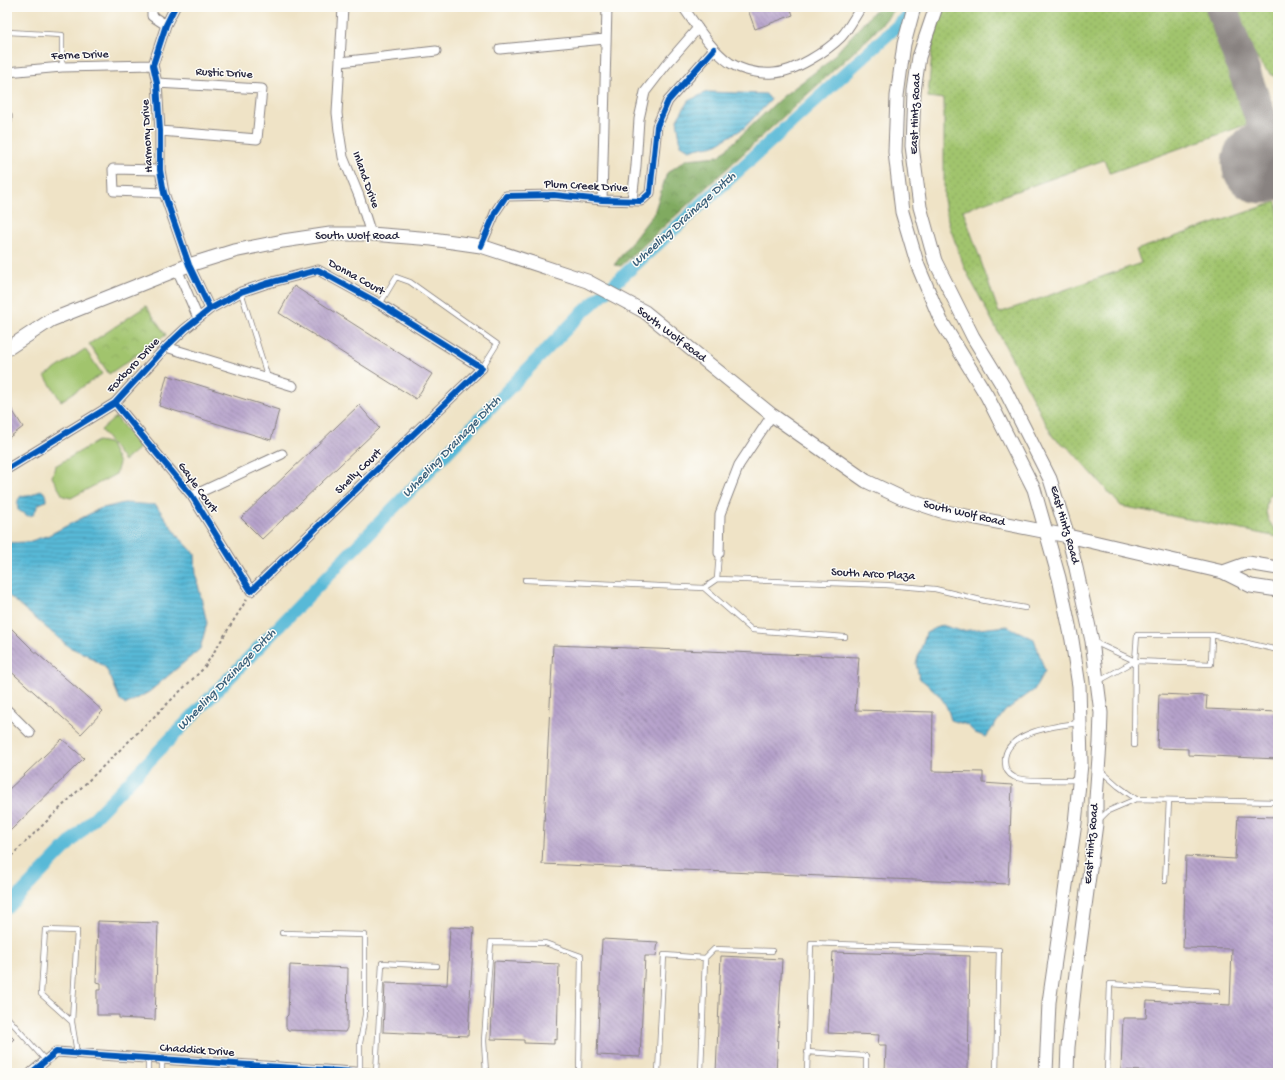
<svg xmlns="http://www.w3.org/2000/svg" width="1285" height="1080" viewBox="0 0 1285 1080" font-family="'Gochi Hand',sans-serif">
	<style>
		.grass { fill: url(#grass-dots); stroke: #627354 }
		.forest { fill: url(#forest-crowns); stroke: #51664e }
		.park { fill: url(#park-crowns); stroke: #627354 }
		.pitch { fill: #a1c46d; stroke: #627354 }
		.water { fill: url(#water-rules); stroke: #3d6e89 }
		.lines { fill: none; stroke-linecap: round; stroke-linejoin: round }
		.canal { stroke: #58b9d7; stroke-width: 13 }
		.taxiway { stroke: #888280; stroke-width: 32 }
		.runway { stroke: #888280; stroke-width: 81 }
		.building { fill: url(#building-back-hatch) }
		.lane-casing { stroke: #888280; stroke-width: 6 }
		.street-casing { stroke: #888280; stroke-width: 11 }
		.secondary-casing { stroke: #888280; stroke-width: 15 }
		.path { stroke: #888280; stroke-width: 2; stroke-dasharray: 3 3; stroke-linecap: butt }
		.lane { stroke: #fff; stroke-width: 4.5 }
		.street { stroke: #fff; stroke-width: 9 }
		.secondary { stroke: #fff; stroke-width: 13 }
		.cycleway-casing { stroke: #fdfcf7; stroke-width: 8 }
		.cycleway { stroke: #0057b8; stroke-width: 6 }
		.labels { text-anchor: middle; dominant-baseline: central; stroke-width: 3; stroke-linejoin: round; paint-order: stroke }
		.street-label { font-size: 12px; fill: #22223b; stroke: #fdfcf7 }
		.water-label { font-size: 13px; font-style: italic; fill: #385e79; stroke: #fdfcf7 }
	</style>
	<defs>
		<pattern id="grass-dots" width="8" height="8" patternUnits="userSpaceOnUse"><rect width="8" height="8" fill="#a1c46d"/><path d="M2 2h.1M6 6h.1" fill="none" stroke="#8aa85f" stroke-width="1.8" stroke-linecap="round"/></pattern>
		<pattern id="forest-crowns" width="20" height="18" patternUnits="userSpaceOnUse"><rect width="20" height="18" fill="#80aa60"/><path d="M2 6a3 3 0 1 1 6 0M12 15a3 3 0 1 1 6 0" fill="none" stroke="#688a50"/></pattern>
		<pattern id="park-crowns" width="20" height="18" patternUnits="userSpaceOnUse"><rect width="20" height="18" fill="#a1c46d"/><path d="M2 6a3 3 0 1 1 6 0M12 15a3 3 0 1 1 6 0" fill="none" stroke="#8aa85f"/></pattern>
		<pattern id="water-rules" width="6" height="5" patternUnits="userSpaceOnUse"><rect width="6" height="5" fill="#58b9d7"/><path d="M0 2.5h6" fill="none" stroke="#4896b0"/></pattern>
		<pattern id="building-back-hatch" width="6" height="6" patternUnits="userSpaceOnUse"><rect width="6" height="6" fill="#b6a2cb"/><path d="M-1 5l2 2M0 0l6 6M5-1l2 2" fill="none" stroke="#9484a6"/></pattern>
	</defs>
	<rect width="100%" height="100%" fill="#fdfcf7"/>
	<filter id="ink" filterUnits="userSpaceOnUse"><feTurbulence type="fractalNoise" baseFrequency=".025" numOctaves="2"/><feDisplacementMap in="SourceGraphic" scale="8" xChannelSelector="R" yChannelSelector="G"/><feConvolveMatrix kernelMatrix="1 2 1 2 8 2 1 2 1" color-interpolation-filters="sRGB"/></filter>
	<filter id="wash" filterUnits="userSpaceOnUse"><feTurbulence type="fractalNoise" baseFrequency=".012" numOctaves="4" result="noise"/><feDisplacementMap in="SourceGraphic" scale="16" xChannelSelector="R" yChannelSelector="G"/><feGaussianBlur stdDeviation="0.9" result="paint"/><feColorMatrix in="noise" values="0 0 0 0 0 0 0 0 0 0 0 0 0 0 0 0 0 1.4 0 .05"/><feComposite in="paint" operator="in"/></filter>
	<g filter="url(#wash)">
		<rect width="100%" height="100%" fill="#efe3c6"/>
		<path class="grass" d="M943,7h9l4,2 2,-2h250l40,117 -138,49 -6,-13 -141,50 36,103 142,-50 -5,-13 140,-48 2,6v278c-12,8 -16,26 -7,38 1,3 5,5 7,7v6l-157,-31 -51,-57 -17,-12 -88,-168 -16,-44 -5,-25v-101l-16,-2 5,-57z
			M1236,7h42v72c-25,-14 -34,-47 -42,-72z"/>
		<path class="forest" d="M878,7h19l-25,28 -251,231 -7,-1 40,-52 13,-40 20,-14 32,-3 63,-59 45,-34z"/>
		<path class="park" d="M146,306l20,29 -57,39 -20,-30z"/>
		<path class="pitch" d="M85,349l17,25 -41,27 -16,-25z
			M116,417l24,30 -16,14 -23,-31z
			M98,441l11,2 10,20 -3,11 -45,24 -8,-2 -11,-19 3,-11z"/>
		<path class="water" d="M707,92l59,2 5,6 -27,28 -29,17 -26,5 -8,-5 -4,-25 11,-19z
			M40,490c5,1 6,6 6,11l-7,3 -6,11 -5,1 -10,-6c-1,-5 -1,-11 3,-14 7,1 13,-1 19,-6z
			M124,503l32,2 22,31 17,18 1,22 11,47 -7,26 -51,43 -24,13 -5,-5 -9,-22 -6,-11 -18,-12 -18,-8 -60,-51 -2,-4v-49l21,-1 21,-7 50,-26z
			M942,625l19,6 46,-5 27,13 11,32 -11,19 -29,21 -19,26 -11,-4 -8,-8 -16,-5c-5,-21 -15,-29 -32,-42l-3,-15 10,-30z"/>
		<g class="lines">
			<path class="canal" d="M7,908l573,-593 337,-307"/>
			<path class="taxiway" d="M1221,7l57,159"/>
			<path class="runway" d="M1262,163l16,-6"/>
		</g>
		<g id="blocks">
			<path class="building" d="M747,7h43l3,8 -38,14z
				M294,286l138,88 -16,25 -137,-86z
				M167,375l112,35 -8,30 -112,-34z
				M7,402l16,25 -16,12z
				M359,405l20,23 -117,111 -21,-21z
				M7,624l25,25 71,62 -22,23 -74,-66z
				M553,645l306,12 -4,53 78,2 -1,59 51,1v11l29,2 -4,99 -466,-20z
				M1159,694l48,2 -1,13 72,3v47l-90,-4v-6l-31,-1z
				M62,739l22,19 -77,76v-43z
				M1238,816l40,1v256h-133v-2l-24,-1 2,-52h23l1,-17 83,4 2,-56 -49,-1 3,-92 49,3z
				M98,921l60,2 -3,97 -36,-2v-3h-22v-25h4v-7l-5,-1z
				M450,927l24,1 -6,108 -85,-4 2,-49 62,2z
				M602,939l56,3 -2,14h-11l-5,101 -43,-2z
				M833,952l137,4 -2,114h-9v3h-74l1,-28h-8l1,-10 -51,-2z
				M721,956l61,3 -6,114h-60z
				M494,961l65,3 -2,76 -3,-1v5l-30,-1v-3l-33,-1z
				M290,965l58,3 -1,60 -2,4 -57,-2 -2,-3v-10l2,-2z
				M7,1032l7,7 -7,6z"/>
		</g>
	</g>
	<g filter="url(#ink)">
		<use href="#blocks" fill-opacity="0" stroke="#888280" stroke-width="1"/>
		<g class="lines">
			<g class="lane-casing">
				<path id="lane" d="M7,70l1,-38 54,3v32
					M241,292l27,86
					M380,304l16,-27 14,5 87,62 -15,24
					M717,579l169,6 49,4 50,12 40,7
					M525,580l179,8 13,-9 2,-26
					M704,588l48,42 93,7
					M1094,642l41,19 -36,20
					M1135,661l76,3 1,-29
					M1134,745l1,-84 2,-26h75l66,15
					M1078,780c-13,0 -55,2 -64,-3 -6,-3 -9,-8 -9,-15 -2,-31 52,-36 74,-39
					M1136,799l142,3
					M1098,821l10,-10 28,-12 -18,-13 -18,-16
					M1165,881l4,-81
					M282,933l83,2v80l-5,28v30
					M705,958l9,-9 58,2
					M7,1017l39,44
					M72,1022l-31,-28 4,-64 32,1 -5,91 5,31
					M807,1052l59,4v17
					M148,1073v-14
					M162,1073v-13
					M245,1073v-8
					M376,1073l6,-110 55,3
					M486,1073l-2,-32 7,-99 54,1 36,13 -2,117
					M658,1073l6,-118 41,3 -4,115
					M807,1073l4,-130 188,7 -3,123
					M1107,1073l3,-89 108,7"/>
			</g>
			<g class="street-casing">
				<path id="street" d="M152,7v9l14,9
					M175,7l-9,18 -13,40 4,18 3,48v39l4,23 25,72 21,44
					M343,7l-6,106 2,18 4,26 16,39 12,38
					M683,7c14,19 27,42 47,56 13,8 30,11 44,10 20,-1 53,-22 67,-36 7,-7 13,-19 19,-28v-2
					M500,49l105,-10
					M340,62l96,-11
					M7,72l55,-5 91,-2
					M157,83l105,6 -5,50 -97,-8
					M7,116v5
					M160,170l-47,-1 1,22 50,2
					M602,200l5,-193
					M632,200l4,-34 3,-47 6,-27 20,-26 33,-38
					M481,246l15,-35 10,-15 48,-1 48,5 39,1 9,-8 7,-67 11,-25 46,-52
					M177,269l21,49
					M166,347l127,39
					M7,469l108,-66 51,-56 19,-18 25,-20 31,-17 24,-8 53,-14 62,34 102,64 -231,223 -59,-95 -77,-93
					M192,496l90,-42
					M719,553l1,-39 19,-49 33,-50
					M7,710l23,23
					M31,1073l25,-21 313,21"/>
			</g>
			<g class="secondary-casing">
				<path id="secondary" d="M914,7l-10,37 -7,52 -2,56 7,60 16,54 23,55 46,75 47,93 25,89 13,62 7,46 2,78 -6,59 -26,179 -3,71
					M936,7l-17,50 -5,34 -2,55 8,61 15,54 38,76 30,49 47,93 18,57 8,32 16,73 9,72 -1,30 -4,56v25l-21,157 -7,66 -1,26
					M7,349l44,-29 138,-55 45,-14 49,-10 47,-7h41l61,5 49,7 106,35 58,31 127,103 94,66 36,17 39,13 127,25 155,36 28,14 27,4
					M1223,572l25,-9 30,5"/>
			</g>
			<path class="path" d="M7,860l197,-192 43,-69"/>
			<use href="#lane" class="lane"/>
			<use href="#street" class="street"/>
			<use href="#secondary" class="secondary"/>
			<g class="cycleway-casing">
				<path id="cycleway" d="M175,7l-9,18 -13,40 4,18 3,48v39l4,23 25,72 21,44
					M481,246l15,-35 10,-15 48,-1 48,5 39,1 9,-8 7,-67 11,-25 46,-52
					M7,469l108,-66 51,-56 19,-18 25,-20 31,-17 24,-8 53,-14 62,34 102,64 -231,223 -59,-95 -77,-93
					M31,1073l25,-21 313,21"/>
			</g>
			<use href="#cycleway" class="cycleway"/>
		</g>
	</g>
	<g class="labels">
		<g class="street-label">
			<text transform="translate(80 56) rotate(-2)">Ferne Drive</text>
			<text transform="translate(224 74) rotate(3)">Rustic Drive</text>
			<text transform="translate(916 114) rotate(-88)">East Hintz Road</text>
			<text transform="translate(148 136) rotate(-93)">Harmony Drive</text>
			<text transform="translate(365 180) rotate(70)">Inland Drive</text>
			<text transform="translate(586 187) rotate(3)">Plum Creek Drive</text>
			<text x="357" y="237">South Wolf Road</text>
			<text transform="translate(356 278) rotate(29)">Donna Court</text>
			<text transform="translate(671 335) rotate(37)">South Wolf Road</text>
			<text transform="translate(134 366) rotate(-47)">Foxboro Drive</text>
			<text transform="translate(359 472) rotate(-44)">Shelly Court</text>
			<text transform="translate(197 488) rotate(54)">Gayle Court</text>
			<text transform="translate(964 514) rotate(13)">South Wolf Road</text>
			<text transform="translate(1064 525) rotate(74)">East Hintz Road</text>
			<text transform="translate(873 575) rotate(3)">South Arco Plaza</text>
			<text transform="translate(1092 844) rotate(-85)">East Hintz Road</text>
			<text transform="translate(197 1051) rotate(4)">Chaddick Drive</text>
		</g>
		<g class="water-label">
			<text transform="translate(684 220) rotate(-42)">Wheeling Drainage Ditch</text>
			<text transform="translate(452 447) rotate(-46)">Wheeling Drainage Ditch</text>
			<text transform="translate(227 680) rotate(-46)">Wheeling Drainage Ditch</text>
		</g>
	</g>
	<rect width="1285" height="1080" fill="none" stroke="#fdfcf7" stroke-width="24"/>
</svg>
